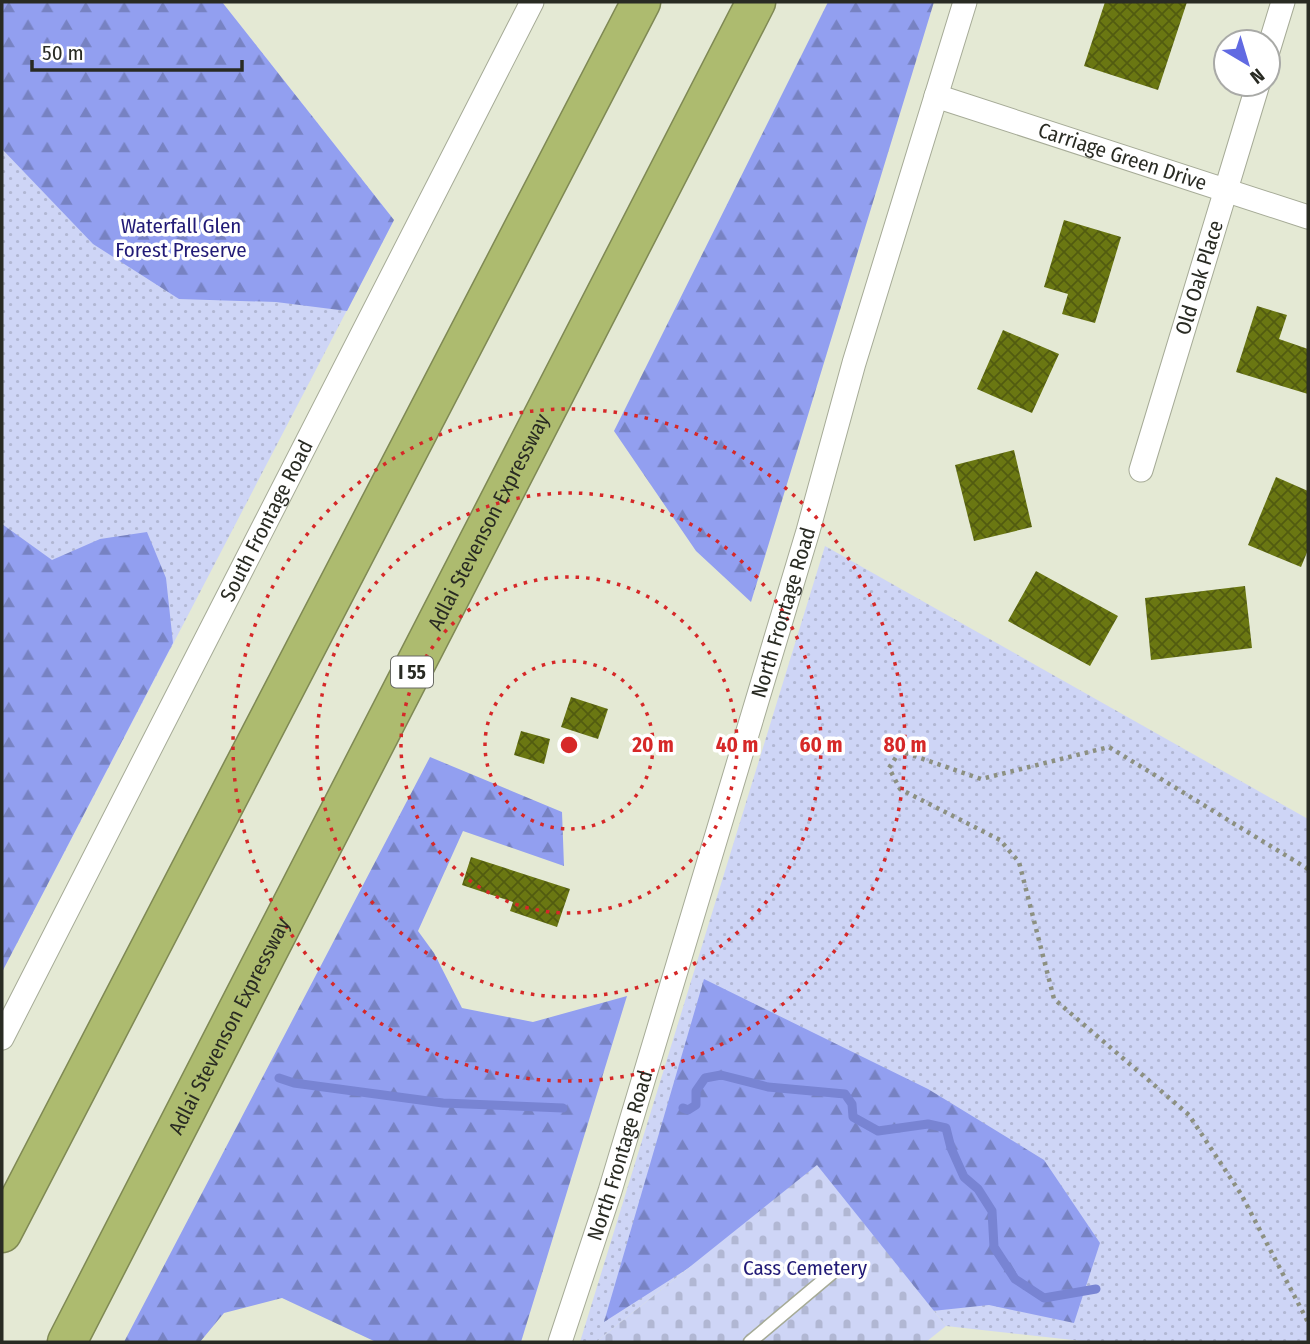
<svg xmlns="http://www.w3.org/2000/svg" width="1310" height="1344" viewBox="0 0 1310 1344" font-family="'Fira Sans Condensed',sans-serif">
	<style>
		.green { fill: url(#green-dots) }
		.forest { fill: url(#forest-firs) }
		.cemetery { fill: url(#cemetery-stones) }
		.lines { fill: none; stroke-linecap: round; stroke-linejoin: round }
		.stream { stroke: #7884d3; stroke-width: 9 }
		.building { fill: url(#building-cross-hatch) }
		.lane-casing { stroke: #a6ab97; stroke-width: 15 }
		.street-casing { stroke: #a6ab97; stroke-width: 25 }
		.highway-casing { stroke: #7f8954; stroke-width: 41 }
		.path { stroke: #8c9081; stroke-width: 4.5; stroke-dasharray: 3.5 5; stroke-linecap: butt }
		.lane { stroke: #fff; stroke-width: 12 }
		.street { stroke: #fff; stroke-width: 23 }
		.highway { stroke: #adbb6f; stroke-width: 38 }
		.ring { fill: none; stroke: #d62828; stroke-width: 3.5; stroke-dasharray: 3.5 7 }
		.labels { text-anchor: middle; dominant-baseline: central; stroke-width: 7; stroke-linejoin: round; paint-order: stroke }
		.shield { fill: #fff; stroke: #696b65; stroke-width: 2 }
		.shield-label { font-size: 19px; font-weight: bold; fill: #292b23 }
		.street-label { font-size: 21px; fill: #292b23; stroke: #fff }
		.park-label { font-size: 21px; fill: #211a76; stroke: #fff }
		.centre { fill: #d62828; stroke: #fff; stroke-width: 3.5 }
		.ring-label { font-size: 21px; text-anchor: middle; font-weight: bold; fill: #d62828; stroke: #fff; stroke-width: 7; stroke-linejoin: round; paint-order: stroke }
	</style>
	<defs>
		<pattern id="green-dots" width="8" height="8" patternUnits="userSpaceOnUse" patternTransform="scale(1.75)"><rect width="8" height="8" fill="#ced5f6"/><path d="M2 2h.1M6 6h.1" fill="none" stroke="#b1b7d3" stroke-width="1.8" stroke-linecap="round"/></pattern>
		<pattern id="forest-firs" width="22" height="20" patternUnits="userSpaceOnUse" patternTransform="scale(1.75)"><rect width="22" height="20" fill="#929ff0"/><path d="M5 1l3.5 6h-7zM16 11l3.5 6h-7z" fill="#7782c2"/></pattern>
		<pattern id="cemetery-stones" width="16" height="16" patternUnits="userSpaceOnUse" patternTransform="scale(1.75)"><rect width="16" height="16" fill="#ced5f6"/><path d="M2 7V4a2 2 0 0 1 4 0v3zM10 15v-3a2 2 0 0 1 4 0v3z" fill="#b1b7d3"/></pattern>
		<pattern id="building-cross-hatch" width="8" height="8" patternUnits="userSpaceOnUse" patternTransform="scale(1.75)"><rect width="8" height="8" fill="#6a7712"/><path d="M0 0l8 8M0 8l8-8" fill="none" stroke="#525c10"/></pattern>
	</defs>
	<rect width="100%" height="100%" fill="#e4e9d4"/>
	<path class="green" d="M2,2h220l172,218 -392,752z
		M825,546l483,273v523h-217l-145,-16 -129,-161 -221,177h-16z"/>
	<path class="forest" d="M2,2h220l172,218 -47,91 -71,-9 -97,-3 -86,-55 -91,-95z
		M828,2h106l-183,600 -55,-51 -82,-120z
		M2,524l50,36 48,-21 47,-7 19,46 7,65 -171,329z
		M430,757l132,55 2,54 -101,-35 -45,100 16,22 28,55 71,14 94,-26 -106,346h-145l-94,-44 -58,15 -24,29h-76z
		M704,979l224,110 116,71 56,83 -26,80 -85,-18 -66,7 -109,-124 -210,134z"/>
	<path class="cemetery" d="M817,1165l129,161 -20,16h-330z"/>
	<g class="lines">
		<path class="stream" d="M279,1078l15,5 149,20 120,5
			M683,1108l5,2 8,-5v-14l9,-13 16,-3 47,12 77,7 7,10 1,13 25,14 50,-7 18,4 5,20 13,29 14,12 14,22 2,36 21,32 29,19 52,-9"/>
	</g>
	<path class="building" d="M1105,2h82l-29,88 -74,-24z
		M1064,220l57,17 -26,86 -33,-9 6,-20 -24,-7z
		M1257,306l30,9 -8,24 29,10v45l-72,-22z
		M1003,330l56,24 -27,59 -55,-24z
		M1014,450l18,77 -58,14 -19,-76z
		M1276,477l32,14v59l-7,17 -53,-22z
		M1036,571l82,45 -28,50 -82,-45z
		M1245,586l7,62 -101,12 -6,-62z
		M571,697l37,12 -10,30 -37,-12z
		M521,731l29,8 -6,25 -30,-9z
		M471,857l99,32 -13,38 -47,-16 3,-9 -51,-17z"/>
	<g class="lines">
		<g class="lane-casing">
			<path id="lane" d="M750,1342l88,-74"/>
		</g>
		<g class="street-casing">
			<g id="street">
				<path d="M1268,51l15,-49"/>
				<path id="s1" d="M936,96l372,121"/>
				<path id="s2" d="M1141,470l117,-386"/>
				<path id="s3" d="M2,1038l530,-1036"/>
				<path id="s4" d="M560,1342l50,-151 198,-660 46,-168 111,-361"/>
			</g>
		</g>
		<g class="highway-casing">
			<g id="highway">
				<path d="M2,1233l639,-1231"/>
				<path id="s5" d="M67,1342l689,-1340"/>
			</g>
		</g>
		<path class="path" d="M1308,869l-199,-122 -128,32 -81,-28 -11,17 11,21 100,51 19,22 35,137 135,116 52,79 67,128"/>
		<use href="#lane" class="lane"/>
		<use href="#street" class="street"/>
		<use href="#highway" class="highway"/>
	</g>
	<g class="ring">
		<circle cx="569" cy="745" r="84"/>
		<circle cx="569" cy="745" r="168"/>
		<circle cx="569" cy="745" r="252"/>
		<circle cx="569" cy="745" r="336"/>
	</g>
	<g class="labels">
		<rect class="shield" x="391" y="656.5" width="42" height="31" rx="5"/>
		<g class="shield-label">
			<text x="412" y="672">I 55</text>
		</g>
		<g class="street-label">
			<text stroke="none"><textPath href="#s1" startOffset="196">Carriage Green Drive</textPath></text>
			<text stroke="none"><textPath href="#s2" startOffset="201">Old Oak Place</textPath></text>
			<text stroke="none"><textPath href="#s3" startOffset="581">South Frontage Road</textPath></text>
			<text stroke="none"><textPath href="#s5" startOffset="922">Adlai Stevenson Expressway</textPath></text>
			<text stroke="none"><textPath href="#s4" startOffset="763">North Frontage Road</textPath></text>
			<text stroke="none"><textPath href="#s5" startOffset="355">Adlai Stevenson Expressway</textPath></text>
			<text stroke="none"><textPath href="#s4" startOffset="196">North Frontage Road</textPath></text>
		</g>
		<g class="park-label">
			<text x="181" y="226">Waterfall Glen<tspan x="181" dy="24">Forest Preserve</tspan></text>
			<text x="805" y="1268">Cass Cemetery</text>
		</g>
	</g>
	<circle cx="569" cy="745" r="10" class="centre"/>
	<g class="ring-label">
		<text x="653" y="752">20 m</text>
		<text x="737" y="752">40 m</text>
		<text x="821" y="752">60 m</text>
		<text x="905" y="752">80 m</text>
	</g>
	<rect width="1310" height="1344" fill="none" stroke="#292b23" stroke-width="7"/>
	<g transform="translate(1247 63) rotate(142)"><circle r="33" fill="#ffffff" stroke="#a9aaa7" stroke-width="2"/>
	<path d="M0-5L12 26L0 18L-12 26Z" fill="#616ae2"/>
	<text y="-10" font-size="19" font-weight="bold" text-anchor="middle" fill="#292b23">N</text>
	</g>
	<path d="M32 60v10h210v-10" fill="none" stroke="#292b23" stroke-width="3.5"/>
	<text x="42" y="60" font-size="21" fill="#292b23" stroke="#ffffff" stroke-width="5" paint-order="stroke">50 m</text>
</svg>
